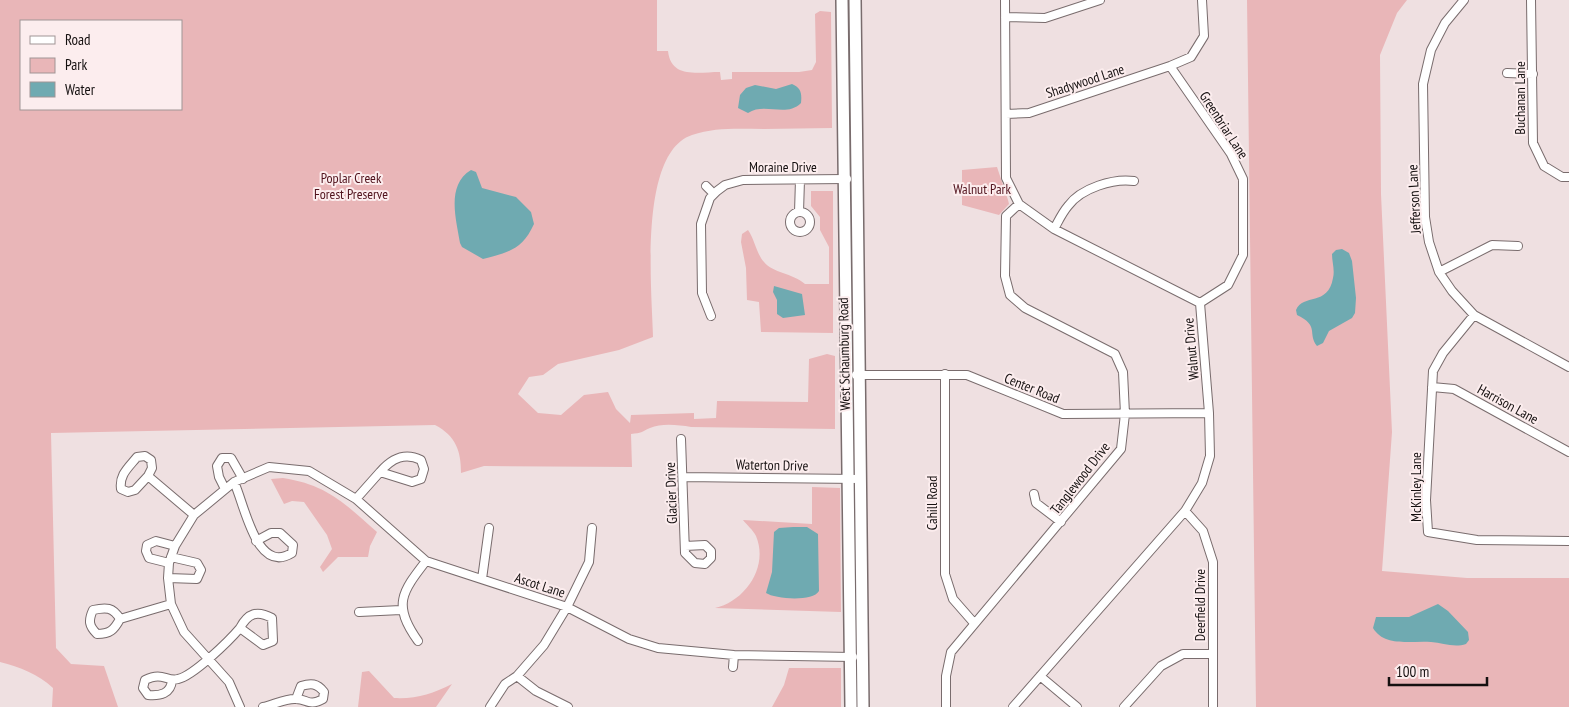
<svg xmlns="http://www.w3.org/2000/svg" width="1569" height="707" viewBox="0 0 1569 707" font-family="'PT Sans Narrow',sans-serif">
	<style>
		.green { fill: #e9b6b8; fill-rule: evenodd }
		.water { fill: #6faab1 }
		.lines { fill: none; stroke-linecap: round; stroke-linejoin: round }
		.street-casing { stroke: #796c6d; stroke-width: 10 }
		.secondary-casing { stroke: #796c6d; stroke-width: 14 }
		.street { stroke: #fff; stroke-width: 8 }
		.secondary { stroke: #fff; stroke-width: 11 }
		.labels { text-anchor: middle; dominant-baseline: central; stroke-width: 4; stroke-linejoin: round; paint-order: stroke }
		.street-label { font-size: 14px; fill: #151010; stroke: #fcedee }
		.park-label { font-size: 14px; fill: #50121c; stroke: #fcedee }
	</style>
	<rect width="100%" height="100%" fill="#efe0e1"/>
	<path class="green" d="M0,0h657v51h11c3,28 30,21 52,21l1,8 11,-1v-7h67l13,-2 4,-8 -1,-48 5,-3 11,1 1,116c-23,0 -46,1 -68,1 -25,0 -48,-2 -72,6 -54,18 -40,156 -39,202l-34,13 -61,14 -15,11 -14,2 -11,17 20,19 23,2 23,-20 24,-3 8,17 14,14 1,-8 63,-2v6l22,-1 1,-17 91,1 1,-43 18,-5 8,2v73l-144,-2c-13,-2 -29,-4 -41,1 -9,4 -8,5 -19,6l1,33 -148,-1 -23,7c0,-22 -5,-37 -26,-48l-384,8 5,215 15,16 33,2 14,41h-66l1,-19c-15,-14 -33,-21 -53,-26zM21,21h160v88h-160z
		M1247,0h160l-10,13 -17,42 1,139 11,238 -10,139 85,7h102v129h-313z
		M997,167l11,33 1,4 -10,11 -37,-10v-35z
		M811,191h22v142l-72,-1 -2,-30 -12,-2 -1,-32 -5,-26 1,-8 6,-4c7,10 8,23 16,32 9,11 28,11 41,22h24v-37l-9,-17v-13l-9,-11z
		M283,478c45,7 62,26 94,54l-7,14 -2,11h-30l-15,15 -3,-5 12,-18 -5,-14 -23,-33 -12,-1 -8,3 -13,-25z
		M812,487l28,1 1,124 -126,-4c30,-7 54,-41 41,-72 -3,-6 -9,-11 -13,-16l69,4z
		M789,668h52v39h-69l12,-22z
		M369,671l25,27c23,1 38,-4 58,-14l-16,23h-78l4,-35z"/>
	<path class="water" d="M792,84c9,4 10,9 9,19 -15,15 -36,-1 -53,10l-10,-5 2,-13 6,-7 9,-3 21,4z
		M471,170l5,2 6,16 34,9 15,15 3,12c-12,26 -25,28 -51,35l-21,-12 -2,-4c-4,-24 -14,-58 11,-73z
		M1342,249l7,4 3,8 4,37 -1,15 -3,5 -23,13 -6,12 -6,3c-10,-13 3,-20 -20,-31l-1,-5c7,-17 32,-3 37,-32 2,-8 -1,-16 -1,-24l4,-4z
		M774,286l28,8 3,21 -22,3 -6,-4v-14l-4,-8z
		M793,527h14l11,7 1,57c-6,11 -44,8 -53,2l6,-21 2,-40 5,-4z
		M1438,604l10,7 20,21 1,8 -3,4c-12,4 -23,-1 -35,-2 -18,-2 -46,6 -58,-14l3,-11h33z"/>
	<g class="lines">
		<g class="street-casing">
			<path id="street" d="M1005,0l1,178 13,26 35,25 146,74 9,110 1,43 -8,27 -17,28 -172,196
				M1464,0l-19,23 -14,27 -8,34 2,133 4,25 10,30 13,19 22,24 95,52
				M1531,0l2,143 11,23 18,11h7
				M1005,17l40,1 55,-18
				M1170,66l61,88 12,25v76l-15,30 -28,18
				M1507,73l26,1
				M1006,114l23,-1 141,-47 21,-9 13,-21 -2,-36
				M706,186l8,8
				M790 222a10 10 0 1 1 20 0a10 10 0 1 1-20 0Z
				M799,212l1,-32
				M1054,229c4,-7 8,-16 14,-23 13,-18 46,-28 66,-25
				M1439,272l53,-27 26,1
				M1474,315l-31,38 -10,18 -7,129 2,32 49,8 92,1
				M711,316l-9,-23 -1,-69 9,-26 7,-7 8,-6 18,-5 104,-1
				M945,374v200l8,25 21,24
				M856,375h111l96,39 146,-1
				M1432,387l22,2 115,63
				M681,439l4,114 10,10 10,1 6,-6v-7l-6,-6 -20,1
				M148,476l-13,14 -7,2 -7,-3c-2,-14 7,-21 16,-32l8,-1 6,4 1,8 -4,8 46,39
				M684,477l176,2
				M234,482c11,23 22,93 58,71l1,-8 -13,-12h-9l-15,8
				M225,489l-6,-12 -2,-11 5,-8h9l12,21
				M1034,494l2,9 25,19
				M356,499l24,-27 32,10 9,-3 3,-10 -3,-9c-16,-8 -29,-2 -41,12
				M1185,511l18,20 10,31v145
				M169,563l-20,-5 -3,-7 1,-6 9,-4 19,5
				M168,578l29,1 4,-9 -4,-7 -26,-6
				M482,579l7,-51
				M359,612l42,-2
				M120,619c-6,11 -10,15 -23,15 -8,-8 -9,-13 -4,-24 13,-3 20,-3 27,9l51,-15
				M418,641c-26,-36 -16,-49 8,-80
				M733,667l1,-12
				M517,676l19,15 32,16
				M1040,676l37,31
				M172,680c-1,14 -12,16 -24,15l-5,-7 2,-8c18,-9 21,2 33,-1 15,-3 51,-38 62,-51l23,17 10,-4 -1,-23c-15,-8 -24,-5 -32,10
				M240,707l-11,-25 -45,-50 -13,-28 -3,-26 1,-15 6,-17 19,-31 40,-33 35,-15 40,4 47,28 70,62 141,46 62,32 29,9 76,7 119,2
				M263,707c10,-2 23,-9 33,-8 12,0 12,8 27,0l1,-7c-7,-9 -13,-9 -23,-6l-5,13
				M490,707l15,-23 12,-8 27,-31 23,-38 22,-45 3,-34
				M946,707v-31l5,-24 170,-203 4,-35 -2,-42 -8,-18 -90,-46 -15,-13 -5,-19 1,-60 13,-12
				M1124,707l37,-41 22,-12h29"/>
		</g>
		<g class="secondary-casing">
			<path id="secondary" d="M842,0l9,707
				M855,0l8,707"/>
		</g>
		<use href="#street" class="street"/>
		<use href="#secondary" class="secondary"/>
	</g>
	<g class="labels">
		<g class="street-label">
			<text transform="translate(1085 81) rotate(-18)">Shadywood Lane</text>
			<text transform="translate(1520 98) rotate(-90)">Buchanan Lane</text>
			<text transform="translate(1224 125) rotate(57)">Greenbriar Lane</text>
			<text x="783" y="167">Moraine Drive</text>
			<text transform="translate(1414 199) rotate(-93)">Jefferson Lane</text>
			<text transform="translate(1191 349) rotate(-95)">Walnut Drive</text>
			<text transform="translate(844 354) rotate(-91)">West Schaumburg Road</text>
			<text transform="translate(1032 388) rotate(22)">Center Road</text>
			<text transform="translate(1508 404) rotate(29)">Harrison Lane</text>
			<text transform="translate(772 465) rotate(1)">Waterton Drive</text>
			<text transform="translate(1080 478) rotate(-52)">Tanglewood Drive</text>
			<text transform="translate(1416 487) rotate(-90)">McKinley Lane</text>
			<text transform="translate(671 493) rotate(-92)">Glacier Drive</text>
			<text transform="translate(932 503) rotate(-90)">Cahill Road</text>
			<text transform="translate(540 585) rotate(18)">Ascot Lane</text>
			<text transform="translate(1200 605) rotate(-90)">Deerfield Drive</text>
		</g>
		<g class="park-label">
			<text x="351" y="178">Poplar Creek<tspan x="351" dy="16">Forest Preserve</tspan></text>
			<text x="982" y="189">Walnut Park</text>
		</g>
	</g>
	<rect x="20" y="20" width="162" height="90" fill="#fcedee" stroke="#a09595"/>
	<rect x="30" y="36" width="25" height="8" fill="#ffffff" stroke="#a09595"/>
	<text x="65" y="45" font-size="15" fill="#151010">Road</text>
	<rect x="30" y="58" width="25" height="15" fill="#e9b6b8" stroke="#a09595"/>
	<text x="65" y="70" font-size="15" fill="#151010">Park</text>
	<rect x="30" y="82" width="25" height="15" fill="#6faab1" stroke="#a09595"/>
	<text x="65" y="95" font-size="15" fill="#151010">Water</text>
	<path d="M1389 677v8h98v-8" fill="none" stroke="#151010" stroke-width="2.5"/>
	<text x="1396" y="677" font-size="15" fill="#151010" stroke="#fcedee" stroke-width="4" paint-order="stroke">100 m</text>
</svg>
